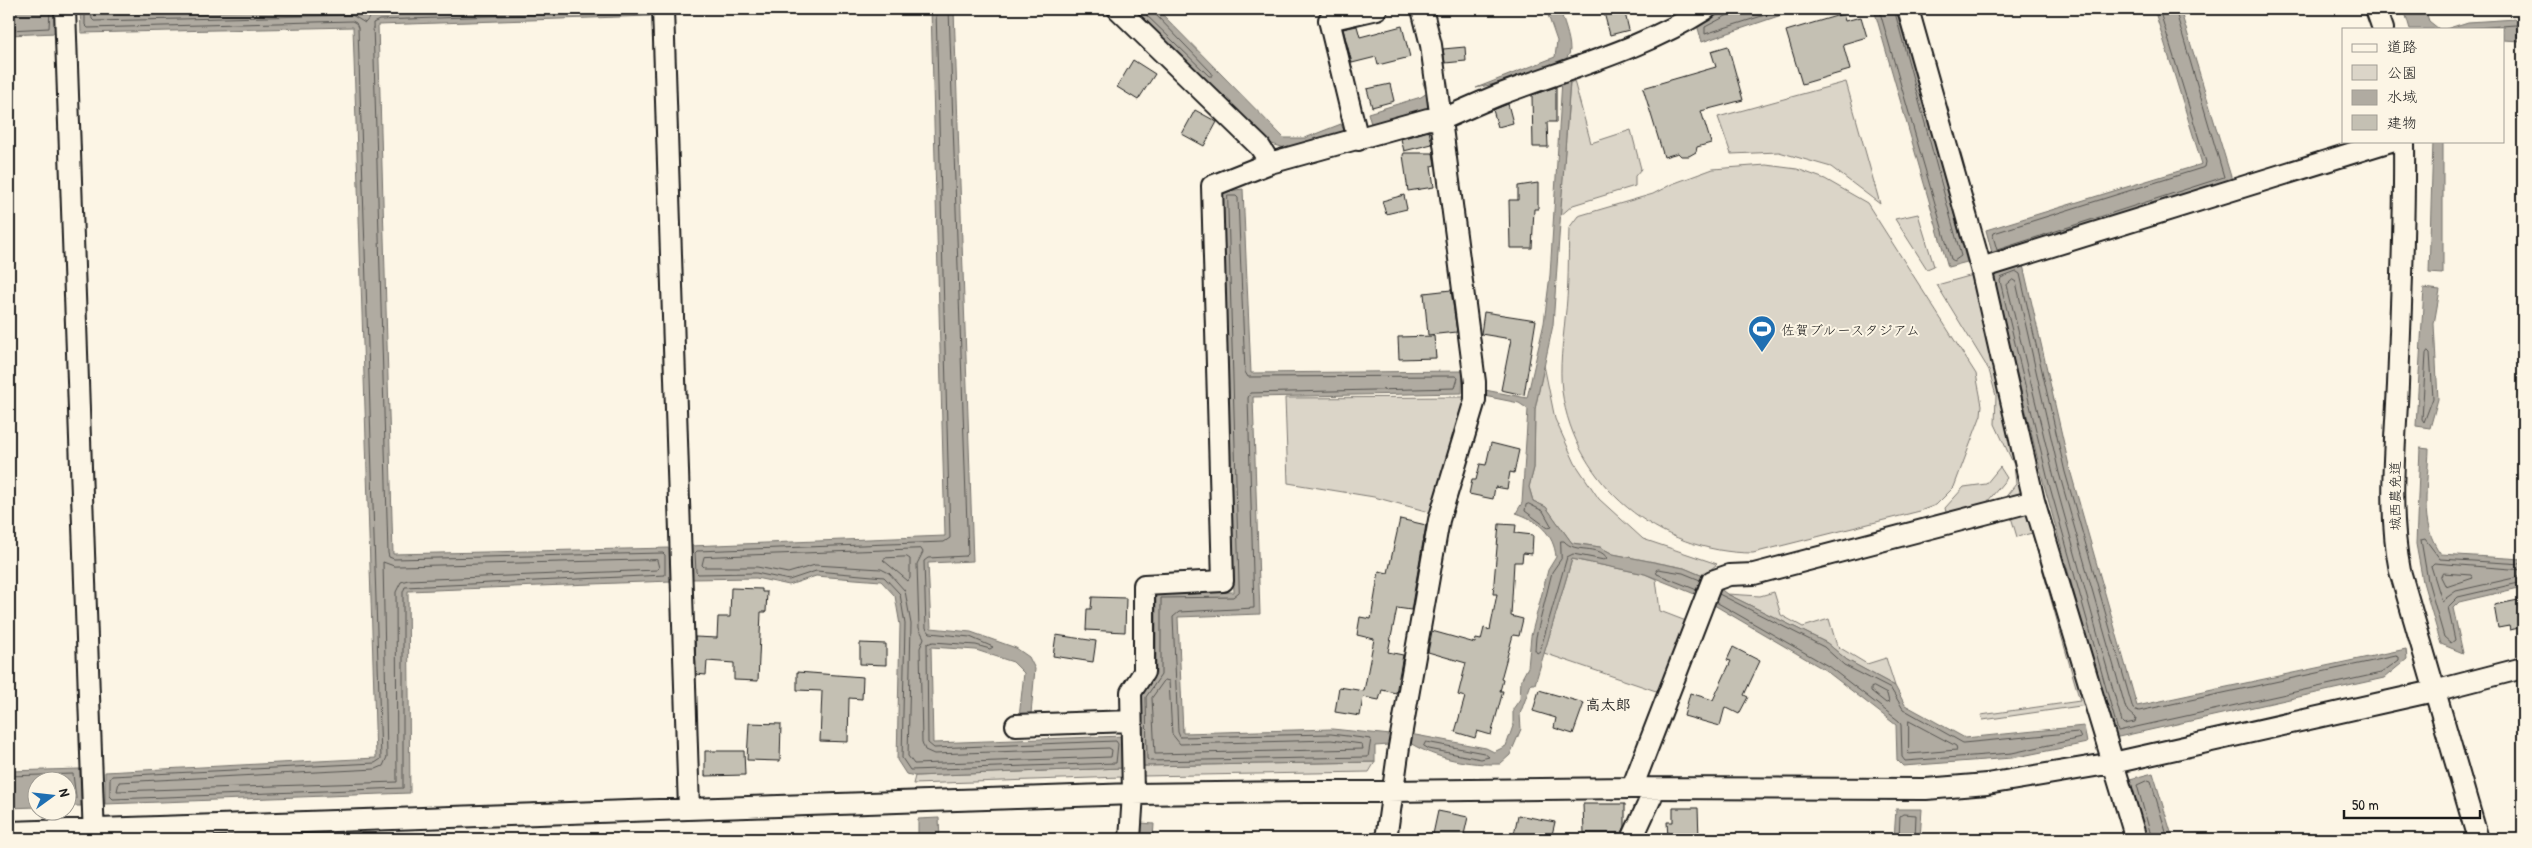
<svg xmlns="http://www.w3.org/2000/svg" width="2532" height="848" viewBox="0 0 2532 848" font-family="'Patrick Hand','Klee One',sans-serif">
	<style>
		.green { fill: #dbd5c8; stroke: #7c7872 }
		.water { fill: #b0aba1; stroke: #75726c }
		.lines { fill: none; stroke-linecap: round; stroke-linejoin: round }
		.shore { stroke: #575551; stroke-width: 1 }
		.building { fill: #c4c0b3; stroke: #1c1c1c }
		.minor-casing { stroke: #1c1c1c; stroke-width: 24 }
		.minor { stroke: #fcf5e5; stroke-width: 20 }
		.labels { text-anchor: middle; dominant-baseline: central; stroke-width: 4; stroke-linejoin: round; paint-order: stroke }
		.poi-label { font-size: 14px; fill: #1c1c1c; stroke: #fcf5e5; text-anchor: start }
		.street-label { font-size: 14px; fill: #1c1c1c; stroke: #fcf5e5 }
		.neighbourhood-label { font-size: 15px; font-weight: bold; fill: #1c1c1c; stroke: #fcf5e5 }
	</style>
	<rect width="100%" height="100%" fill="#fcf5e5"/>
	<filter id="ink" filterUnits="userSpaceOnUse"><feTurbulence type="fractalNoise" baseFrequency=".02" numOctaves="2"/><feDisplacementMap in="SourceGraphic" scale="10" xChannelSelector="R" yChannelSelector="G"/><feConvolveMatrix kernelMatrix="1 2 1 2 8 2 1 2 1" color-interpolation-filters="sRGB"/></filter>
	<g filter="url(#ink)">
		<path class="green" d="M1574,81l17,62 40,-13 10,39 -6,7v10l-62,19 -13,11 10,-133z
			M1846,82l34,122 -49,-37 -52,-15 -48,2 -13,-37z
			M1766,165l31,4 28,10 42,24 109,171 6,31 -1,10 -27,72 -18,18 -16,6 -167,42c-94,0 -178,-68 -191,-162 -3,-25 1,-48 3,-72 4,-30 3,-61 4,-91l9,-12 75,-22 19,-10 41,-15z
			M1918,214l16,52 -7,3 -32,-50z
			M1973,275l53,218 -22,6 12,-15 -2,-19 -19,-41 1,-28 -7,-26 -52,-85z
			M1544,365l11,54 20,44 24,36 44,40 74,25 -14,12 -19,-8 -71,-14 -13,-7 -28,-4 -26,-36 -13,-6 -4,-14 5,-19 1,-59z
			M1465,397l-32,116 -59,-16 -86,-14 -3,-85z
			M2000,467l7,11 -24,29 -36,9 -2,-8 19,-21 22,-3z
			M2031,511l56,194 -104,15 -2,-5 99,-14 -48,-168 -15,4 -6,-20z
			M1572,559l73,15 11,5 4,32 26,10 -27,71 -115,-39z
			M1774,592l7,23 22,12 26,-8 8,27 30,18 19,-6 9,28 -48,-26 -20,-17 -100,-49 33,2z
			M1375,762l-6,10 -227,4v-10z
			M1122,768v9l-209,7 2,-8z"/>
		<path class="water" d="M9,9h46l1,24 -47,2z
			M80,9h570v7l-272,9 15,529 277,-6 1,33 -263,10 2,202 -305,11v-32l271,-14 -23,-731 -272,6z
			M673,9h164l-164,4z
			M931,9h23l19,552 -45,2 3,65 40,4 45,16 13,9 6,12 -4,45 -12,3 5,-44 -11,-11 -37,-12 -45,-3 2,96 190,-7 -1,32 -207,8 -9,-2 -9,-14 3,-135 -5,-29 -14,-15 -65,-5 -27,9 -33,-7 -65,1 -1,-33 255,-10z
			M1133,9h24l127,129h21l36,-14 4,9 -57,16 -16,-5z
			M1546,9h14c3,12 10,28 10,41 0,23 -75,33 -94,38l79,-31 2,-16z
			M1732,9h67l-97,33 -5,-17z
			M1874,9h25l68,253 -19,5z
			M2154,9h26l52,171 -239,77 -7,-27 216,-66z
			M2404,9h21l4,12 10,8h-29z
			M2516,19l7,3v19l-20,-1v-11h-57l22,-7z
			M1426,72l8,28 -5,8 -58,16 -3,-11 53,-16 6,-4 -4,-10z
			M1570,78l-17,247 -18,84 -1,59 -5,19 4,14 13,6 26,36 28,4 13,7 71,14 19,8 24,18 100,49 20,17 48,26 10,19 60,33 119,-12 3,17 -75,15 -109,8 -6,-6 -1,-35 -71,-55 -128,-75 -52,-21 -73,-15 -37,125h-4l-11,30 1,15 -11,26 -10,9c-31,1 -64,-5 -90,-21v-9l76,14 8,4 12,-6 7,-20v-17l7,-10 1,-19 7,-13 3,-31 17,-66 8,-13c-2,-23 -18,-37 -40,-44l6,-10 6,-94 -9,-6 -35,-7 1,-6 42,8 17,-75 6,-48 12,-195z
			M2433,141h10v133l-14,-1z
			M1243,189l8,184 212,-2 -1,22 -209,4 7,217 -82,3 5,116 149,-4 59,6 -2,10 -14,1v16l-233,4 -1,-72 15,-20v-82h78l-13,-400z
			M2023,265l47,205 67,236 269,-57 1,10 -23,19 -270,60 -71,-257 -50,-205z
			M2424,288l16,2 -6,34 4,75 -8,29 -14,-2z
			M2420,448l9,1c-1,36 -11,75 12,105l82,5v28l-64,15 -6,6 10,45 -22,-9 -18,-62 -7,-38z
			M80,769l1,37h-13v-26h-30l-1,27 -28,1v-37z
			M2153,773l20,66h-26l-17,-60z
			M1896,809h26l-2,30h-26z
			M939,818l1,21h-22v-20z
			M1141,823l13,1 -1,15h-13z
			M405,835l1,4h-26v-3z"/>
		<g class="lines">
			<path class="shore" d="M85,9v16l3,3 264,-7 4,2 2,5 23,731 -6,4 -263,13 -2,3v17l3,3 290,-11v-196l2,-5 260,-12v-20l-2,-2 -269,6 -5,-2 -1,-4 -15,-530 6,-3 264,-9 2,-2
				M91,9l1,10 2,2 258,-6 13,8 6,-7 7,-3 146,-4
				M99,9l2,5 205,-5
				M936,9l14,529 -6,4 -247,9 -2,2 1,19 2,2 58,-1 33,7 27,-9 68,6 16,17 5,30 -3,134 8,12 206,-7 2,-19 -2,-3 -182,7 -6,-5 -1,-99 6,-2 43,3 14,4 3,-2 -23,-10 -40,-4 -4,-5 -2,-67 4,-3 38,-2 2,-2 -19,-545
				M1140,9l69,67h3v-3l-57,-59 -1,-5
				M1731,9l-3,6 -23,12v7l79,-25
				M1879,9l72,250 3,2 7,-5 -67,-247
				M2159,9l47,153 -1,5 -211,66 -1,3 4,14 227,-73 -49,-168
				M2462,29l53,-4 8,1
				M9,30l40,-2 1,-19
				M1228,196h8l2,2 7,174 3,5 207,-1 3,2 -3,10 -205,5 -2,5 6,210 -75,4 -6,5 5,115 2,5 151,-3 40,5 -3,18 -218,4 -3,-2 -1,-62 15,-22v-77l72,-1 6,-5z
				M2017,272l3,2 45,198 68,237 6,2 257,-55 3,1v3l-18,13 -263,58 -70,-251 -48,-199 1,-3z
				M2013,280l3,2 43,191 67,236 10,9 -1,4 -11,2 -2,-2 -68,-244 -47,-193z
				M2428,351l2,2 3,45 -9,24 -2,-3 4,-65z
				M1529,504l14,7 9,16 -4,1 -23,-17 1,-6z
				M1561,541h3c11,13 34,3 43,17l-3,2 -31,-6 -6,3 -27,94 -3,2 -2,-3 1,-13 16,-65 9,-13z
				M921,549l2,3 -6,12 2,64 5,10 -4,10 2,94 3,8 9,4 175,-6 3,2 -1,7 -197,7 -6,-8 3,-132 -6,-33 -16,-18 -8,-4 -66,-4 -27,8 -31,-6h-53l-2,-2 2,-8z
				M907,557l3,2v19l-2,3 -25,-21 3,-2z
				M657,560l2,8 -2,2 -249,10 -7,2 -5,10 1,190 -280,9 2,-9 257,-13 7,-3 4,-9 -4,-195 11,4z
				M2523,564l-83,-5 -15,-20 -4,1 7,41 16,56 7,6 4,-3 -7,-33 10,-10 65,-15
				M2523,570l-89,-7 -3,3 11,35 14,-10 67,-15
				M2443,573l28,2 2,3 -27,9 -5,-10z
				M1697,590l-40,-16 -1,-4 2,-1 25,4 17,7
				M1716,602l112,64 71,55 2,4 1,32 3,4 107,-8 69,-15 -3,-6 -115,11 -60,-34 -12,-20 -47,-24 -20,-18 -105,-53
				M1165,680l4,1 3,53 8,10 151,-4 31,4 1,5 -208,5 -3,-56z
				M1874,687l13,7 2,8 -3,1 -15,-12v-3z
				M1909,721l47,25 1,4 -48,4z
				M1426,742l58,11 5,4 -8,2 -52,-10 -5,-3z
				M9,776l64,-2 3,25 -8,2
				M1899,839l1,-23 3,-2 13,1 -1,24
				M2152,839l-15,-54 11,-5 3,1 17,58"/>
		</g>
		<path class="building" d="M1603,9h21l5,21 -19,5z
			M1843,14l2,7 16,-4 6,20 -24,7 7,26 -48,14 -16,-53z
			M1357,26l3,11 42,-11 8,31 -32,8 -2,-8 -24,6 -9,-34z
			M1728,46l15,54 -42,11 10,32 -14,4 -1,5 -7,4h-8l-3,-3 -14,4 -21,-69 73,-21 -5,-16z
			M1465,47l1,14 -21,2 -2,-14z
			M1133,60l22,14 -17,26 -21,-13z
			M1390,84l4,17 -22,6 -5,-18z
			M1556,87v35h-9l1,25h-15l-1,-52z
			M1508,104l5,19 -15,4 -5,-17z
			M1195,110l22,12 -13,24 -22,-12z
			M1429,131l3,13 -28,7 -3,-12z
			M1404,153h29l2,12 -4,1 3,21 -26,4 -5,-36z
			M1538,183v26h-4l-2,39h-22l-1,-48h9v-14z
			M1404,195l3,14 -21,5 -4,-13z
			M1451,290l6,42 -29,3 -4,-42z
			M1484,312l52,8 -12,75 -23,-5 10,-51 -30,-5z
			M1434,336l2,22 -37,1 -1,-22z
			M1491,443l28,7 -5,23 -4,-1 -3,17 -12,-2 -2,12 -24,-5 3,-14h4l4,-16 6,1z
			M1400,519l26,6 -15,85 -14,-2 -9,44 15,3 -7,38 -14,-3 -3,10 -16,-3 -3,19 -25,-4 4,-25 25,4 10,-52 -17,-4 3,-18 11,2 8,-48 9,2z
			M1499,524l17,1 -1,8 18,2 -1,19 -9,-1 -1,9h-8l-3,54 12,3 -4,17 -6,-1 -12,44 2,1 -3,11h3l-12,44 -14,-4 -2,7 -20,-6 10,-35 -7,-2 8,-32 -38,-11 4,-21 43,12 1,-4 5,1 3,-12 6,2 7,-36h-4z
			M731,588l31,1v3h5l-1,20h-5l-3,69 -24,-1v-17l-27,-2 -1,14 -10,-1 -1,-37 22,1 1,-21h12z
			M1092,597l34,1 -1,34 -39,-2 1,-21h4z
			M2523,599v28l-13,3 -1,-4 -11,2 -4,-23z
			M1056,635l40,6 -3,21 -40,-6z
			M860,643l26,1v21l-26,-1z
			M1733,647l27,14 -16,34 4,2 -9,17 -14,-7 -5,19 -36,-10 6,-23 23,7 18,-39 -4,-1z
			M797,672l66,5 -1,22 -13,-1 -1,44 -28,-1 2,-50 -25,-1z
			M1539,690l45,13 -11,31 -19,-6 2,-10 -23,-7z
			M749,723l32,1 -1,37 -33,-1z
			M705,751h39l1,24 -40,1z
			M1583,804h42v22l-3,7h-38z
			M1673,808h25l1,31 -31,-1 -1,-16h6z
			M1438,811l30,6 -5,22h-31z
			M1518,815l37,7 -4,17h-38z"/>
		<g class="lines">
			<g class="minor-casing">
				<path id="minor" d="M65,9l29,830
					M663,9l26,800
					M1118,9l142,138 10,16 158,-44 13,1 34,262v18l-36,120 -40,227 -13,92
					M1422,9l9,36 10,75c20,-9 40,-18 60,-26 69,-26 142,-45 205,-85
					M1908,9l73,259 53,233 102,338
					M2376,9l7,20
					M1358,140l-29,-120 48,-11
					M2404,141c1,82 -3,163 -6,244 -3,62 -10,125 2,186l78,268
					M1981,268l410,-127
					M1016,725l115,-4
					M1632,788l80,-207 17,-6 25,-1 280,-73
					M9,832l1124,-38 499,-6 294,1 61,-5 126,-21 321,-72 89,-23
					M1130,839l3,-45 -2,-102 13,-20v-87l79,-4 -11,-395 58,-23
					M1632,839l23,-50"/>
			</g>
			<use href="#minor" class="minor"/>
		</g>
	</g>
	<defs>
		<g id="stadium-pin" transform="scale(1.4375)"><path d="M0 17L-7.5 6A9.5 9.5 0 1 1 7.5 6Z" fill="#1f6fb2" stroke="#fcf5e5"/><path d="M0-5a6.5 5 0 1 0 0 10a6.5 5 0 1 0 0-10ZM-3.5-1.8h7v3.6h-7Z" fill="#fff"/></g>
	</defs>
	<g fill-rule="evenodd">
		<use href="#stadium-pin" x="1762" y="329"/>
	</g>
	<g class="labels">
		<g class="poi-label">
			<text x="1781" y="329">佐賀ブルースタジアム</text>
		</g>
		<g class="street-label">
			<text transform="translate(2394 496) rotate(-90)">城西農免道</text>
		</g>
		<g class="neighbourhood-label">
			<text x="1608" y="704">高太郎</text>
		</g>
	</g>
	<rect width="2532" height="848" fill="none" stroke="#fcf5e5" stroke-width="30"/>
	<rect x="15" y="15" width="2502" height="818" fill="none" stroke="#1c1c1c" stroke-width="2" filter="url(#ink)"/>
	<rect x="2342" y="28" width="162" height="115" fill="#fcf5e5" stroke="#a29e95"/>
	<rect x="2352" y="44" width="25" height="8" fill="#fcf5e5" stroke="#a29e95"/>
	<text x="2387" y="52" font-size="15" fill="#1c1c1c">道路</text>
	<rect x="2352" y="65" width="25" height="15" fill="#dbd5c8" stroke="#a29e95"/>
	<text x="2387" y="78" font-size="15" fill="#1c1c1c">公園</text>
	<rect x="2352" y="90" width="25" height="15" fill="#b0aba1" stroke="#a29e95"/>
	<text x="2387" y="102" font-size="15" fill="#1c1c1c">水域</text>
	<rect x="2352" y="115" width="25" height="15" fill="#c4c0b3" stroke="#a29e95"/>
	<text x="2387" y="128" font-size="15" fill="#1c1c1c">建物</text>
	<g transform="translate(52 796) rotate(75)"><circle r="24" fill="#fcf5e5" stroke="#a29e95"/>
	<path d="M0-4L9 19L0 12L-9 19Z" fill="#1f6fb2"/>
	<text y="-8" font-size="14" font-weight="bold" text-anchor="middle" fill="#1c1c1c">N</text>
	</g>
	<path d="M2344 810v8h136v-8" fill="none" stroke="#1c1c1c" stroke-width="2.5"/>
	<text x="2352" y="810" font-size="15" fill="#1c1c1c" stroke="#fcf5e5" stroke-width="4" paint-order="stroke">50 m</text>
</svg>
